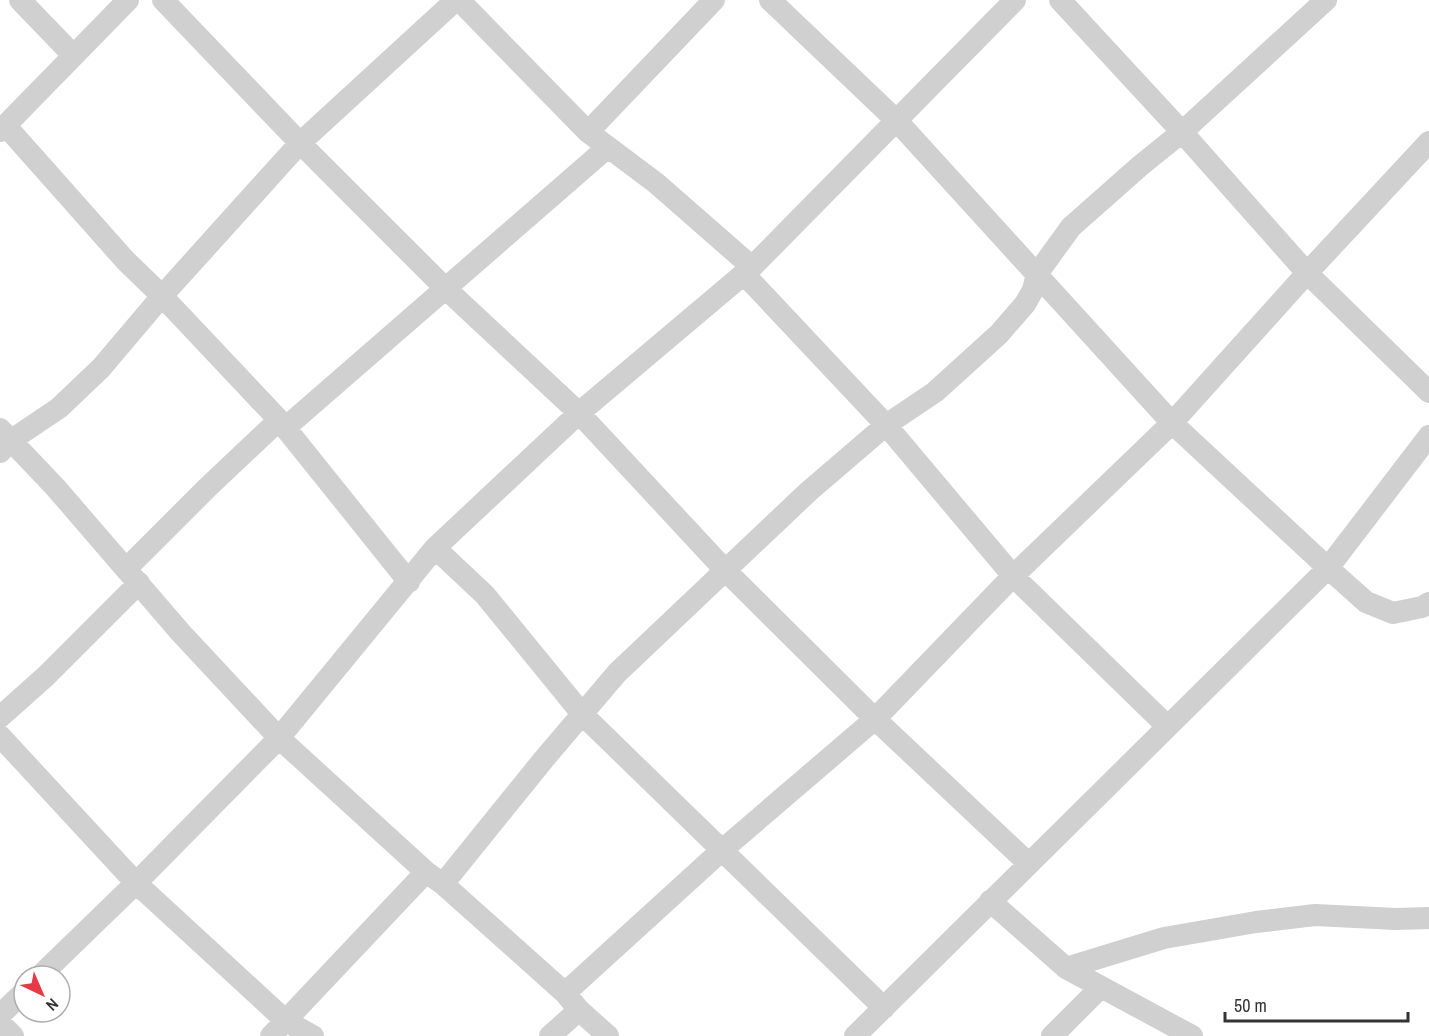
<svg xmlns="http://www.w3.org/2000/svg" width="1429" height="1036" viewBox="0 0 1429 1036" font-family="'Archivo Narrow',sans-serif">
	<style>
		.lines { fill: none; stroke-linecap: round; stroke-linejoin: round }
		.minor { stroke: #d0d0d0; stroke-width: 22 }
	</style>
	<rect width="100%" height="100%" fill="#fff"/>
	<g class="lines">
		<path class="minor" d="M20,0l53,55
			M163,0l137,143 145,145 134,125 146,157 150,149 153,144
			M459,0l129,132 68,51 96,84
			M770,0l127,121 275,302 156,145 38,34 27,11 29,-6 7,-4
			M1060,0l122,132 125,141 122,119
			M6,126l119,134 37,36 117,124 130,162
			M0,131l128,-131
			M588,132l126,-132
			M744,274l142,151 127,151 154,150
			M285,428l323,-281
			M0,429l56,59 125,145 98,105 147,134 17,12 122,109 14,17 29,26
			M0,452l10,-11 49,-33 42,-40 61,-72 138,-153 156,-143
			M435,548l50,47 98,120 301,293
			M126,569l82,-82 71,-67
			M0,717l46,-41 93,-93
			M0,736l136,147 150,138 27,15
			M443,884l101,-125 73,-86 191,-181 78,-67 49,-33 64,-58 26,-30 8,-14 4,-16 34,-47 69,-61 42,-34 144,-132
			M990,901l76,67 126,68
			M1066,968l98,-30 92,-16 59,-7 81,4 33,-1
			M40,976l96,-93 143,-145 156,-190 144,-135 173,-146 263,-267
			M565,993l156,-142 154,-132 138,-143 159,-153 135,-150 122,-131
			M0,1015l24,-23
			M0,1023l13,13
			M271,1036l155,-164
			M550,1036l29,-26
			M855,1036l473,-468 101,-132
			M1052,1036l48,-48"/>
	</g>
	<g transform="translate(42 994) rotate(136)"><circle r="28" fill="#ffffff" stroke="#adadad" stroke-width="1.5"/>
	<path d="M0-4.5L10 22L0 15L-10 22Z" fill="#e63946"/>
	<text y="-9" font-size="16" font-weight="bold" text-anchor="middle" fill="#333333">N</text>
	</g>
	<path d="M1225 1012v9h183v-9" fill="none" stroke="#333333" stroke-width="3"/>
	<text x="1234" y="1012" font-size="18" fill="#333333" stroke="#ffffff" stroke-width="4.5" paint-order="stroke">50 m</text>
</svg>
